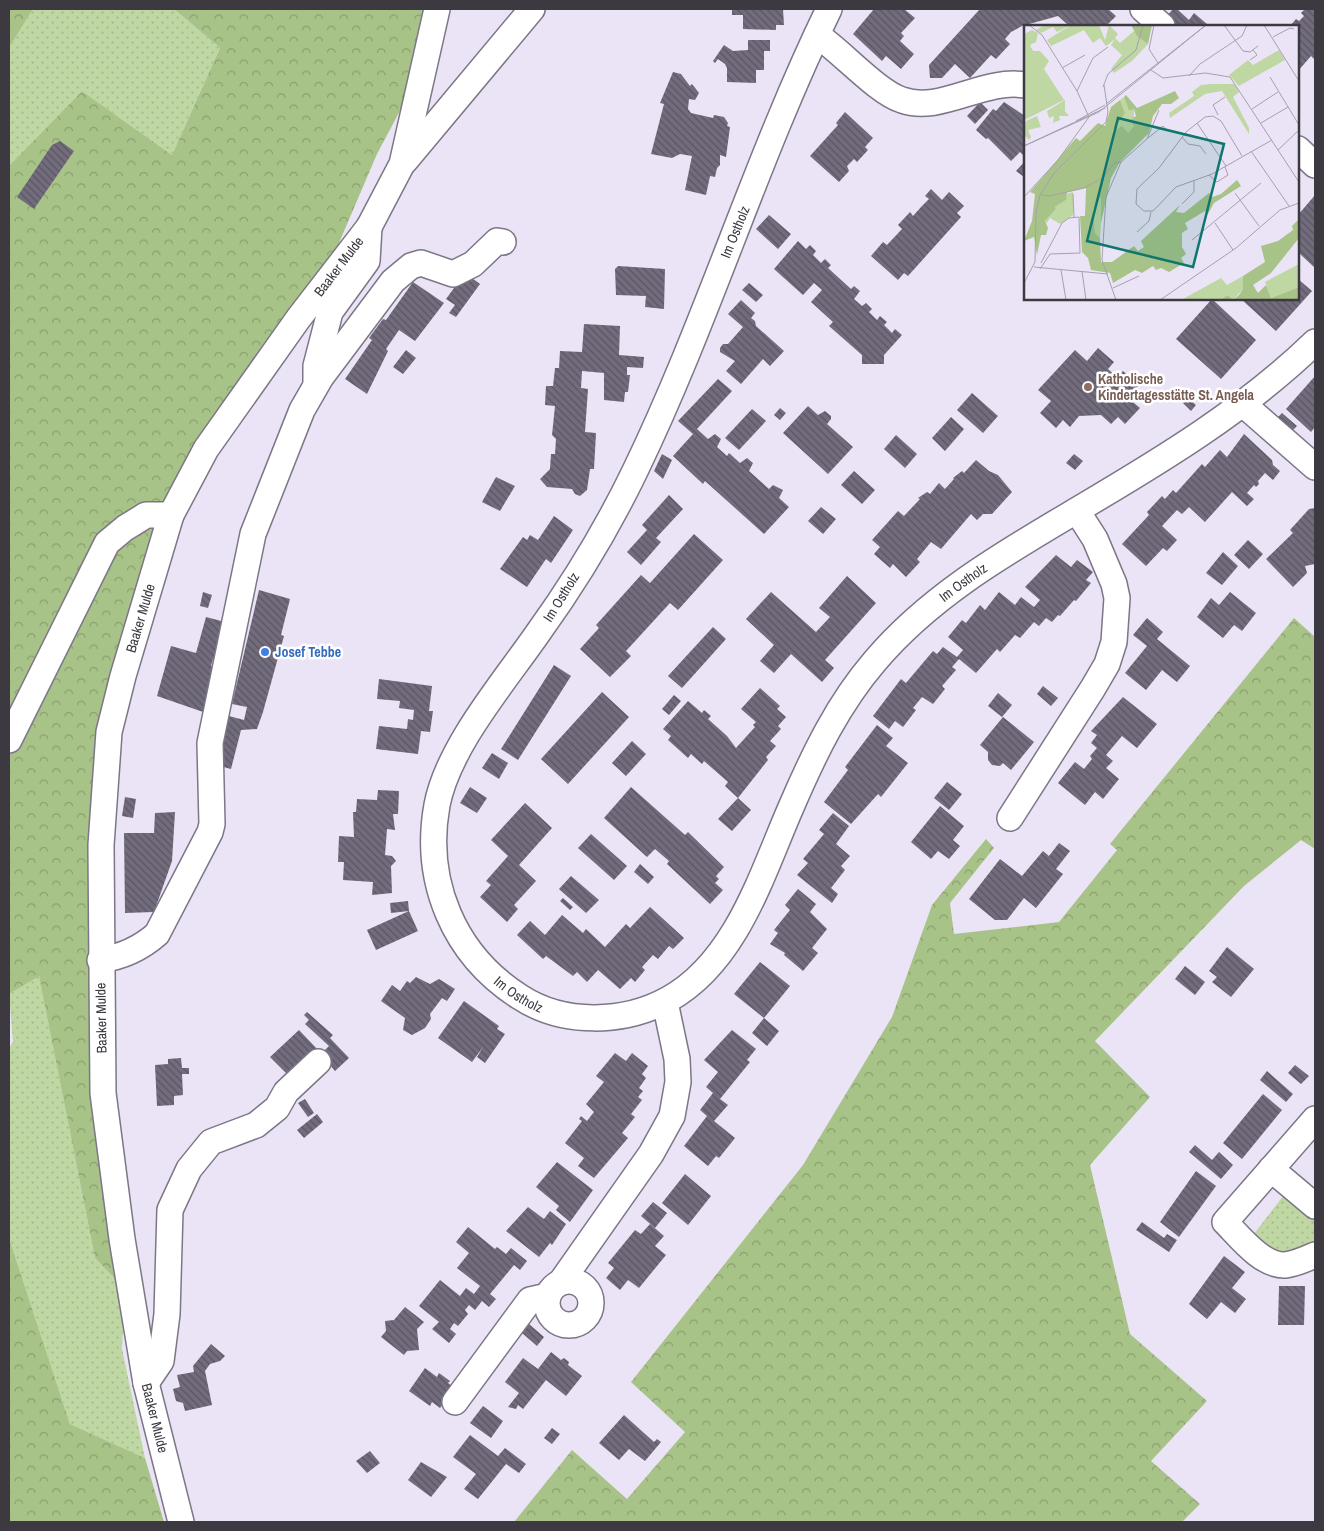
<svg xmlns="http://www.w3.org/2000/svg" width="1324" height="1531" viewBox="0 0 1324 1531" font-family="'Archivo Narrow',sans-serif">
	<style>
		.grass { fill: url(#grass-dots) }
		.forest { fill: url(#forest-crowns) }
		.building { fill: url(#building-back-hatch) }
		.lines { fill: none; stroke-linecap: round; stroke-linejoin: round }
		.minor-casing { stroke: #7c7687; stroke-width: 28 }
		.minor { stroke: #fff; stroke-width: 25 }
		.education-dot { fill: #8d6e63; stroke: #fff; stroke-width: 2 }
		.shop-dot { fill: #3f7fe0; stroke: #fff; stroke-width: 2 }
		.labels { text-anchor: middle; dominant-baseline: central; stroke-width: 5; stroke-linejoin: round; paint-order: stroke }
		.street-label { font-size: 14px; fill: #3c3941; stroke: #fff }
		.education-label { font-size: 14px; font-weight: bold; fill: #785e54; stroke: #fff; text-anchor: start }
		.shop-label { font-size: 14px; font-weight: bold; fill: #366cbe; stroke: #fff; text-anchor: start }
		.inset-road { fill: none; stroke: #a5a0ae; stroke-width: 1 }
		.view { fill: #0f766e; fill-opacity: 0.15; stroke: #0f766e; stroke-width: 2.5 }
		.inset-edge { fill: none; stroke: #3c3941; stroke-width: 2.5 }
	</style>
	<defs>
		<pattern id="grass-dots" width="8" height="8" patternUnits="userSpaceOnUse" patternTransform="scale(1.25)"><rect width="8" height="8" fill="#bfd7a2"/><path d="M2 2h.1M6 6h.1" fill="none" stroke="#a5b98d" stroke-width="1.8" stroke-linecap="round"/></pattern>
		<pattern id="forest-crowns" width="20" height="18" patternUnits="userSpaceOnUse" patternTransform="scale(1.25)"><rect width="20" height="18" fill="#a8c387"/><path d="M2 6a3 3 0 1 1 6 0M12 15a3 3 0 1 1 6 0" fill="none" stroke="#8a9f70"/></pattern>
		<pattern id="building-back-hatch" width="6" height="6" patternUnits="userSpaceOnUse" patternTransform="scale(1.25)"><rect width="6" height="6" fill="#726c7d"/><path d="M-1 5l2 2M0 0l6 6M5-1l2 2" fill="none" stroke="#5a5563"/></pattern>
	</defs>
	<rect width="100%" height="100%" fill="#ebe4f7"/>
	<path class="grass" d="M33,9h141l46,39 -48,107 -90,-64 -73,75v-118z
		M39,975l56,283 26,27 3,22 -2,42 23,109 -75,-34 -61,-186v-190l4,-6 -4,-48z
		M1287,1191l28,21v38l-30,7 -35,-18z"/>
	<path class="forest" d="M9,9h24l-24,39z
		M174,9h250l-12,79 -35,66 -47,110 -174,254 -59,211 24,556 -26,-27 -56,-282 -30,18v-828l73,-75 90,64 48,-107z
		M1294,618l21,19v212l-14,-9 -57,46 -149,155 55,56 -60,68 40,169 77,67 -56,60 49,43 -18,18h-668l58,-72 55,49 58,-67 -54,-50 172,-217 89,-148 40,-112 54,-66 8,9 -44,55 4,31 105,-12 58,-72 -7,-6z
		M9,1238l61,186 75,34 19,64h-155z"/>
	<path class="building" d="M732,9h51l1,16h-8v5l-33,-1v-14h-11z
		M874,9h30l11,9 -14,15 3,3 -4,5 14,13 -13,15 -15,-13 -4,5 -29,-27z
		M980,9h128l8,7 -10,10h-41l2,-2 -9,-8 -36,10 -11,6 -6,7 5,5 -14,15 -5,-4 -21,23 -15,-14 -13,14h-12l-1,-13z
		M1173,9h4l12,11 5,-7 13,11 -2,2h-30l-10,-8z
		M1305,9h10v51l-4,-4 -13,15v-45h-8l6,-7 3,2 5,-5 -3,-3z
		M748,40h22v11h-6v19h-8v13l-29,-1v-14l-2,-4 -7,-5 -3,4 -2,-2 11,-16 9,6 15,-1z
		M673,72l8,2 9,12 2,-2 7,9 -4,7 -6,-1 -1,10 3,4 22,5 1,-3 10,2 4,6 -1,3 3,1 -4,30 -6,-2v10l-3,3 -2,9 -5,-1 -4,19 -21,-5 7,-34 -12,-2 -8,4 -21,-4 13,-50 -4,-1z
		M980,102l8,8 -13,14 -8,-8z
		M1004,102l21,14v41l-5,-5 -9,9 -23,-23 -2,1 -10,-9 17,-21 3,2z
		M845,112l28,26 -8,9 3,3 -11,12 -3,-3 -7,7 2,5 -10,11 -29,-26 28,-31 -2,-2z
		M60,141l14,10 -40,58 -17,-12 35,-52z
		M1025,161v15l-1,1 -8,-6z
		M931,189l11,11 7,-8 15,14 -7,7 4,4 -53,59 -4,-3 -6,7 -27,-24 12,-14 4,3 15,-16 -4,-4 12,-13 3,4 8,-9 8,-8 -4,-3z
		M1315,195v73l-17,-16v-37z
		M769,215l22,19 -13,15 -22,-20z
		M798,241l8,8 4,-4 6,6 -3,4 8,8 4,-4 6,6 -3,3 23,21 3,-3 6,5 -6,8 8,7 4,-3 6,6 -3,3 8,8 3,-4 7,6 -3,3 8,8 3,-4 7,6 -18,20v9h-22v-9l-33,-29 4,-4 -22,-20 11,-12 -8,-7 -11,12 -29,-26z
		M618,266l47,3 -1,40 -19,-2 1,-11 -30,-1 -1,-26z
		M465,273l15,11 -24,33 -7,-4 6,-8 -9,-6z
		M1298,279l14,12 -36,40 -35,-32h57z
		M413,282l31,21 -29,38 -16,-11 -13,19 2,2 -21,43 -22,-15 27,-39 -3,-2 14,-19 3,1z
		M749,283l14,12 -7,7 -14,-12z
		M1212,299l44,41 -35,39 -45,-40z
		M741,300l14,13 -4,5 4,3 1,5 28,25 -14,15 -7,-7 -22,25 -15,-13 9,-10 -15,-9v-4l3,-4h5l15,-17 -15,-13z
		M584,324l36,2 -1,29 25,2 -1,11 -16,-1v8h3l-2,17h-3l-1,10 -20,-2v-27l-22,-2 -1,17 7,1 -3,43 11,1 -2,36h-4l-3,21 -7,6 -5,-2 -3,-5 -25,-2 -7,-8 10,-10 1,-15h4l1,-15 -4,-4 3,-29 -10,-1 1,-19h7l2,-18h4l1,-17 22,1z
		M1098,348l16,14 -6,7 9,8 6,-6 16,14 -12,12 13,11 -15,16 -7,-7 -7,7 -10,-9 -22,1 -9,11 -7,-7 -7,8 -16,-15 11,-12 -13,-11 37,-40 12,11z
		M406,350l10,8 -13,16 -10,-7z
		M1315,376v51l-4,5 -25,-23z
		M718,379l14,12 -35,38 11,10 7,-5 6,5 -4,8 10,9 2,-3 11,10 7,-5 6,5 -4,8 20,18 4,-4 10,5 -4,8 10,9 -25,27 -59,-53 -2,3 -30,-28 20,-22 -15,-13z
		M972,393l26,23 -15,17 -26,-23z
		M1188,398l8,7 -5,6 -8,-8z
		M808,406l10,9 7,-4 6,5v3l-4,5 26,23 -25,27 -45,-41z
		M780,408l6,5 -6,7 -6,-5z
		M752,409l14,12 -27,29 -14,-12z
		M1282,413l15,13 -7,7 -15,-13z
		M951,417l13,12 -19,22 -13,-13z
		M1244,434l28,26 1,5 7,6 -7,9 -8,-7 -7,8 1,3 -3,3 -2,-2 -7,8 7,6 -7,7 -15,-14 -27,30 -16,-15 -7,7 -5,-4 -15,16 15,14 -10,11 -4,-3 -17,18 -24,-22 27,-29 -2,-3 15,-16 3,3 8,-9 3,3 26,-29 3,3 15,-17 7,7z
		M896,435l21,19 -12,14 -21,-19z
		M662,454l10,6 -9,19 -9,-8z
		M1074,454l9,7 -8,9 -9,-7z
		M976,460l13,11 9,4 14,17 -20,22h-9l-6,6 -6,-6 -30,35 -10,-7 -14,17 3,3 -14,15 -13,-13 -3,4 -16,-14 6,-7 -8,-7 26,-29 6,5 16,-17 -2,-1 9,-6 3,2 9,-11 6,6 9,-10 -1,-1 9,-7 2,2z
		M854,471l21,19 -13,14 -21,-19z
		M496,477l19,9 -15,25 -18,-9z
		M669,495l14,14 -27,29 5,4 -20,23 -14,-13 20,-22 -5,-5z
		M821,507l15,12 -13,15 -15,-13z
		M1315,508v56l-10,2 2,7 -14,14 -27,-28 27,-26 -3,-3 19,-21z
		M554,516l19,14 -22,33 -5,-4 -19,28 -27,-18 23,-32 4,3 3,-5 8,5z
		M694,534l29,26 -45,50 -8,-7 -44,48 5,5 -21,21 -30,-28 19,-21 -3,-3 45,-50 9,8z
		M1248,540l15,14 -14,15 -15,-14z
		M1223,552l15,14 -16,19 -16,-12z
		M1056,555l15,12 6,-7 16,12 -7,8 5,3 -15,18 -2,-1 -14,16 -2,-1 -6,7 -6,-4 -7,8 -5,-4 -14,16 -5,-3 -15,17 -3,-3 -21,24 -17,-14 -7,8 4,3 -14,16 3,3 -12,15 -11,-7 -9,11 3,2 -13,17 -8,-6 -6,8 -16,-13 28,-37 5,4 27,-32 4,3 6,-7 14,10 6,-7 -15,-13 14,-17 4,3 14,-18 5,5 14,-18 16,13 6,-8 13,10 6,-7 -15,-13z
		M847,576l29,27 -51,57 9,8 -12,14 -31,-28 -17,19 -14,-12 14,-16 -28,-26 25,-27 45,40 14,-15 -11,-9z
		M259,590l31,9 -9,36 3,1 -21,76 -6,17 -16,1 -10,39 -15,-4 13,-49 15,4 3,-13 -15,-3z
		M203,592l9,3 -4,13 -8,-2z
		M1230,592l26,21 -14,18 -8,-6 -11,13 -26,-21 14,-19 8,7z
		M206,617l19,5 -9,38 -3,-1 -2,7 4,1 -9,46 -49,-17 14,-50 25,7z
		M1147,618l16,14 -6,7 33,27 -13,16 -15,-12 -16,20 -21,-17 22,-27 -14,-11z
		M713,627l13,12 -44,49 -14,-12z
		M554,665l17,11 -53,84 -17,-11z
		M379,679l53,7 -3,25h4l-3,21 -9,-1 -3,23 -42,-5 3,-23 28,3 1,-10 5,1 1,-10 -15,-2 1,-7 -23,-2z
		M1043,686l15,12 -7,8 -14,-12z
		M760,688l20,18 -3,3 9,8 -8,9 3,3 -11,12 6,5 -10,11 2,3 -30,38 -13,-12 3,-4 -24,-21 -2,3 -11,-10 -3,4 -20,-18 3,-4 -8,-7 25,-28 14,12 2,-3 7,6 -3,3 19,17 9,12 19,-21 -2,-2 3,-3 -15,-13z
		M602,692l27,25 -61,67 -27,-25z
		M998,693l14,12 -10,12 -14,-11z
		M674,695l7,6 -12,14 -7,-6z
		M1123,697l34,27 -20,24 -15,-12 -16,19 7,6 -7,7 13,11 -16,20 -8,-7 -10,13 -27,-22 17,-21 9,7 8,-10 -2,-3 7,-8 -6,-5 6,-8 -6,-4z
		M1003,717l31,25 -23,28 -8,-7 -3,3 -8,-1 -4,-5v-8l-8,-7z
		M877,725l16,13 -7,8 22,17 -27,34 -3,-3 -27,30 -27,-22 24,-32 -3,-3z
		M632,741l14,13 -20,22 -14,-13z
		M492,753l16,10 -9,16 -17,-11z
		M947,782l15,12 -13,16 -15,-12z
		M470,787l17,11 -10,15 -17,-10z
		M631,787l54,48 3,-3 36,35 -8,9 3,3 -4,4 8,7 -13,14 -43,-40 2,-3 -14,-12 -8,8 -43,-39z
		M378,790l21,1 -1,23h-5l2,16 -8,-1 -2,26 7,1 4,5 -5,5 1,27 -20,2 1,-13 -30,-2 1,-18h-6l1,-26 15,1 -1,-25h3l1,-13 20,1z
		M125,797l11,2 -3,19 -11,-2z
		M738,798l13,12 -19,21 -14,-12z
		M525,803l27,25 -33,37 17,16 -22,24 4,4 -11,13 -27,-25 11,-12 -5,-4 22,-25 -17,-16z
		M940,806l24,20 -11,14 7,6 -11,13 -11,-8 -7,8 -20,-17z
		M175,812l-3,49 -18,51 -29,1 -1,-80h30l1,-20z
		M833,813l16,13 -13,18 14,12 -9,10 4,4 -14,18 7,6 -6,9 -35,-28 11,-12 -5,-4 21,-25 -5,-4z
		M591,834l36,32 -13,14 -36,-32z
		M1059,843l11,8 -14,18 7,5 -27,34 -12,-10 -17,22h-12l-26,-21 31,-40 22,17 21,-25 6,5z
		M640,864l14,13 -6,7 -14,-12z
		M571,876l28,24 -13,13 -27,-24z
		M798,889l18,15 -6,8 17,17 -15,19 6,5 -15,18 -19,-16 1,-2 -15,-9 8,-11 -4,-3 16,-20 -5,-5z
		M563,898l10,9 -3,3 -10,-9z
		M408,901l1,10 9,20 -42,19 -9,-20 42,-19 -18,2 -1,-10z
		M650,907l34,31 -11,11 -4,-3 -11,13 -5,-4 -11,12 3,3 -10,12 -4,-4 -11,11 -22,-19 -11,12 -10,-10 -4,4 -27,-20 -3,3 -26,-24 13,-14 15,14 17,-20 21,18 3,-4 19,18 21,-23 4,4z
		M1227,947l27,22 -23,28 -19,-15 5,-5 -8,-6z
		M760,962l30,24 -26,32 15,13 -12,15 -15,-13 12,-15 -30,-24z
		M1185,966l20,16 -10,13 -20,-16z
		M416,977l14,7 9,-5 16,10 -8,12 -5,-3 -12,16 1,5 -6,9 -13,7 -9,-5 2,-12 -24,-17 11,-16 8,6 7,-10 3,2z
		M464,1001l35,25 -2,3 8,5 -20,29 -8,-6 6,-10 -11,15 -34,-24z
		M307,1012l26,23 -3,3 19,20 -14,13 -14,-17 8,-8 -24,-22 4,-4 -5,-5z
		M299,1030l20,21 -28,27 -21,-21z
		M732,1030l24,19 -9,11 3,2 -30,37 8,6 -14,16 21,17 -16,20 -3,-2 -8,10 -24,-20 23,-30 -7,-6 13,-17 -7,-6 12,-15 -14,-12z
		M615,1053l11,8 6,-8 16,13 -6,8 4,4 -7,10 4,3 -5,6 4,3 -11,14 4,3 -13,16 6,5 -34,40 -16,-12 6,-8 -19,-15 17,-22 -3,-2 2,-3 6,5 7,-9 -8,-8 18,-22 -8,-6z
		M181,1058l1,10h7v6h-7l1,21 -9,1v9l-17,1 -2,-41 13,-1v-5z
		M1295,1065l14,11 -8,8 -13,-11z
		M1267,1071l26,23 -7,8 -26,-22z
		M1263,1094l19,16 -40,49 -19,-16z
		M305,1099l9,14 -6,4 -10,-14z
		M317,1114l6,8 -19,16 -7,-8z
		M1195,1145l17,15 7,-8 14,13 -12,14 -32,-27z
		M557,1162l36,28 -23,32 -14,-12 3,-4 -23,-19z
		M1196,1171l20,15 -37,51 -19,-15z
		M685,1174l26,22 -23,29 -26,-22z
		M653,1202l14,11 -12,15 -14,-12z
		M528,1207l16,12 6,-8 16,13 -14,21 -2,-2 -11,14 -33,-26z
		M1142,1222l22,16 3,-4 10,6 -8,12 -33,-22z
		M650,1224l14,12 -9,10 11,9 -27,33 -11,-8 -8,10 -14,-12 8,-10 -6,-5 27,-33 6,4z
		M468,1227l27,22 2,-2 9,7 5,-6 16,13 -7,9 -6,-5 -24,29 6,5 -7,8 -7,-6 -7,9 -6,-5 -4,5 3,4 -10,12 -4,-3 -4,6 6,5 -7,9 -17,-14 7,-7 -20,-16 21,-26 20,16 6,-8 8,6 6,-8 -23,-18 12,-15 -13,-11z
		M1224,1256l21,16 -13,16 14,11 -11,14 -14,-11 -14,17 -18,-15z
		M1279,1286h26l-1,39h-26z
		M405,1307l19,15 -7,7 2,21 -12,1 -3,4 -23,-18 5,-6 -1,-10 9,-1z
		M529,1324l15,13 -7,9 -15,-13z
		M211,1344l14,12 -5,5 -10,3 -5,7 7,34 -27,6 -2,-8 -7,-2 -3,-12 7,-2 -3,-12 17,-3 -1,-6z
		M551,1352l10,8 3,-2 5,4 -1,3 14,11 -16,20 -20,-16 -23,29 -5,-4 -2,4 -8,-2 11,-14 -14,-11 18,-24 15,11z
		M425,1368l12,9 2,-4 11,8 -2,2 7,5 -15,20 -8,-6 -2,4 -21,-15z
		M483,1406l20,15 -12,17 -21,-15z
		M624,1415l30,27 3,-3 4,3 -16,19 -16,-12 -10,11 -20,-17z
		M552,1428l8,6 -8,10 -8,-6z
		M470,1435l28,21 7,-8 21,16 -7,9 -13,-9 -28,35 -14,-10 12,-15 -23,-17z
		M370,1451l10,12 -13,10 -11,-12z
		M421,1462l26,15 -16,20 -23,-17z"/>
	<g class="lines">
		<g class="minor-casing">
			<g id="minor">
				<path id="s1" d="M829,9c-73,150 -121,311 -194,462 -27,56 -61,112 -97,162 -34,49 -90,114 -101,172 -14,77 17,150 83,192 43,28 104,27 149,2 68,-38 93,-126 123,-194 22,-51 46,-101 83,-144 56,-66 130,-108 204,-152 83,-49 166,-99 236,-167"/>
				<path d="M1143,9l19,17"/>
				<path d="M817,35c24,16 60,57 85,65 38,14 81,-22 123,-15"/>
				<path d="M1298,149l17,16"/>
				<path d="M405,161l127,-152"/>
				<path d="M316,381v-15l14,-54 37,-51 2,-34"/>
				<path d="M1243,404l72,63"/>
				<path d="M9,740l98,-197 18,-15 21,-13h25"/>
				<path d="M1010,818l83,-130 14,-24 7,-22 3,-44 -3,-14 -19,-45 -18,-28"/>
				<path d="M100,960c22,-3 40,-11 57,-26l53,-102 2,-8 -2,-81 43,-209 49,-124 19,-33 72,-96 18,-15 10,-3 32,11 20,-10 24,-23 6,1"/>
				<path d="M1315,1119l-90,103c14,14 37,44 60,43 10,-1 21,-6 30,-10"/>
				<path d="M1271,1169l44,37"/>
				<circle cx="569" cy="1303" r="22"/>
				<path d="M561,1282l90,-128 21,-38 6,-34 -1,-23 -12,-57"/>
				<path d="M146,1383l15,-22 6,-47 3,-104 19,-41 22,-27 45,-17 21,-17 9,-16 32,-30"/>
				<path d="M455,1402l75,-102 18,-4"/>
				<path id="s2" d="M181,1522l-35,-139 -24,-144 -19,-146 -2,-248 8,-113 14,-56 48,-161 35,-66 92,-130 71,-92 33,-63 35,-155"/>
			</g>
		</g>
		<use href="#minor" class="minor"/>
	</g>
	<circle class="education-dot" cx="1088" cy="387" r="5"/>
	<circle class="shop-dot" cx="265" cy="652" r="5"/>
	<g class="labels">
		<g class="street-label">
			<text transform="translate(735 232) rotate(-68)">Im Ostholz</text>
			<text stroke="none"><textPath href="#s2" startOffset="1324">Baaker Mulde</textPath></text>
			<text stroke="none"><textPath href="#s1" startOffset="1789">Im Ostholz</textPath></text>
			<text transform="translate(561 597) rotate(-58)">Im Ostholz</text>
			<text stroke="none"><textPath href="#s2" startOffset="916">Baaker Mulde</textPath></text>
			<text stroke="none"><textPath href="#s1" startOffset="1111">Im Ostholz</textPath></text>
			<text transform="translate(101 1018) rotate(-91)">Baaker Mulde</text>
			<text transform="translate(155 1418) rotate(76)">Baaker Mulde</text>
		</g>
		<g class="education-label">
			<text x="1098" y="379">Katholische<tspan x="1098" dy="16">Kindertagesstätte St. Angela</tspan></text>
		</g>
		<g class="shop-label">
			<text x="275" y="652">Josef Tebbe</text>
		</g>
	</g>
	<g transform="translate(1024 25)">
		<rect width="275" height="275" fill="#ebe4f7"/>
		<path d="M47,0h28l6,15 4,-15 9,9 -3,4 5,5 14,-12 14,13 -16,17 -18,12 -3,-4 11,-14 -11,-10 4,-6 -9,7 -6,-8 -7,5 -9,-13 -33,16 -4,-6zM8,5l6,3 -2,9 -6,3 3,6h7l9,10 -5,8 20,31 -40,20v-86zM187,59h23l5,8 -6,5 16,31v6l-27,-43 -17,3 -35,24 -1,-5 25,-17 -2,-4 9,-7zM100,72l5,14 5,-2v17l-6,7h-17v-4l14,-16 -5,-13zM49,167v23l-13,9 -10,-6 -3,5 -2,-2 11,-12 -1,-2 11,-7v-6zM77,172v26l-1,15 -5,-5 -2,-23zM275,239v23l-28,11 -6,-16zM219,251v13l-10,11 -5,-5 -8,5 -37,-1 38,-21 6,7z" fill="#bfd7a2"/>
		<path d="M107,0h21l-4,19 -11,-8zM151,66l4,7 -8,6h-9l-9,12 -4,17 -29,29 -9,16 -10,45v-26l-8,13 2,23 5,5 1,24h11l22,-16 4,5 6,-4 -3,-6 39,-36 -4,7 8,1 25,-20 3,4 9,-3 16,-14 4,6 -27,17 -6,11 -3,-3 -20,12 3,6 -6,4v14l4,7 -5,4 3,5 -15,9 -8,-4 -5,2 -3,-4 -11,7 -7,-3 -22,13 -3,-10 -19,-3 -3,-12 -6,-6 -2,-36h5l1,-28 -19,4 -1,8 -11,7 1,2 -11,12 3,7 -2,7h-5l-4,20 -3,-18 -10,4 8,-20 3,-27 -5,-2 46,-54 4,3 18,-18 7,3 6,-19 9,-7 5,13 -14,20 11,-7 6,7 6,-7 -4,-6 6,-4 -2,-7 -5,2 -5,-14 2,-2 11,13zM275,194v19l-28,35 -18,12 5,8 8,-8 5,13 28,-11v13h-79l8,-5 5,5 6,-5 4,-6v-13l22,-14 -4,-16 17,-5 15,-11 -1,-4z" fill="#a8c387"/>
		<path d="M255,25l6,10 -46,26 -10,-11 19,-15 5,5z" fill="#bfd7a2"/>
		<path d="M21,0h26l-14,7 -4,-5 -12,6 -5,-3zM41,75v11l4,5h-10l1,4 -7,3 1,-7 -5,2 -2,-7zM13,91l4,11 -13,3 3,7 -2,3 -5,-6v-12z" fill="#bfd7a2"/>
		<path class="inset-road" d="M5,0l13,10 35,56 12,26M130,0l-5,24 9,14M200,0l19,26 7,1 8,-6M240,0l35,56M249,12l17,-9 4,1M226,35l7,-5 -4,-5M38,43l23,-13M127,45l12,8 42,-5 25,4 69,105M165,51l11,-12 42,-28 5,-11M246,52l29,48M79,62l5,-13 28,-24 7,-25M53,66l16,-33 15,-11M82,79l100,-79M228,84l26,-17M194,90l-5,-10 12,-8M52,96l29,-16M173,98l29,43M237,98l27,-16M158,112l6,7 12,2 6,8M124,113l15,-12 5,5M0,121l81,-38M0,121l75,-34 107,-87M254,125l21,-20M227,126l38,55M218,131l-21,-35 -8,-5 -8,1 -19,15 -27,36 -22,21 -1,15 8,7h9l23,-24 36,-13 60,-34M185,150l8,7 11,-7 -3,-8M211,168l24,33M49,169l1,23M17,170l9,1 34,-8 17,-9 14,-16 6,-1M0,172l34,-37 31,-43M158,179l12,-12v-12M191,198l18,27M113,207l12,-11 2,-9M168,215l69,-57M10,242l74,7M16,244l10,-15 30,-1 -1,-36 -10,1 -7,5 -21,40M37,245l5,30M58,246l4,29M0,258l11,-21 1,-49 4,-18 15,-23 51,-50 2,-10 -4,-27M89,263l26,-12M92,275l-14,-40 4,-63 15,-35 26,-23 12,-29M136,275l76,-52 44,-38 19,-7"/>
		<path class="view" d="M94,93l106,26 -31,123 -106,-26z"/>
		<rect width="275" height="275" class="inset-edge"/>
	</g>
	<rect width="1324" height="1531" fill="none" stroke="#3c3941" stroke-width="20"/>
</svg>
